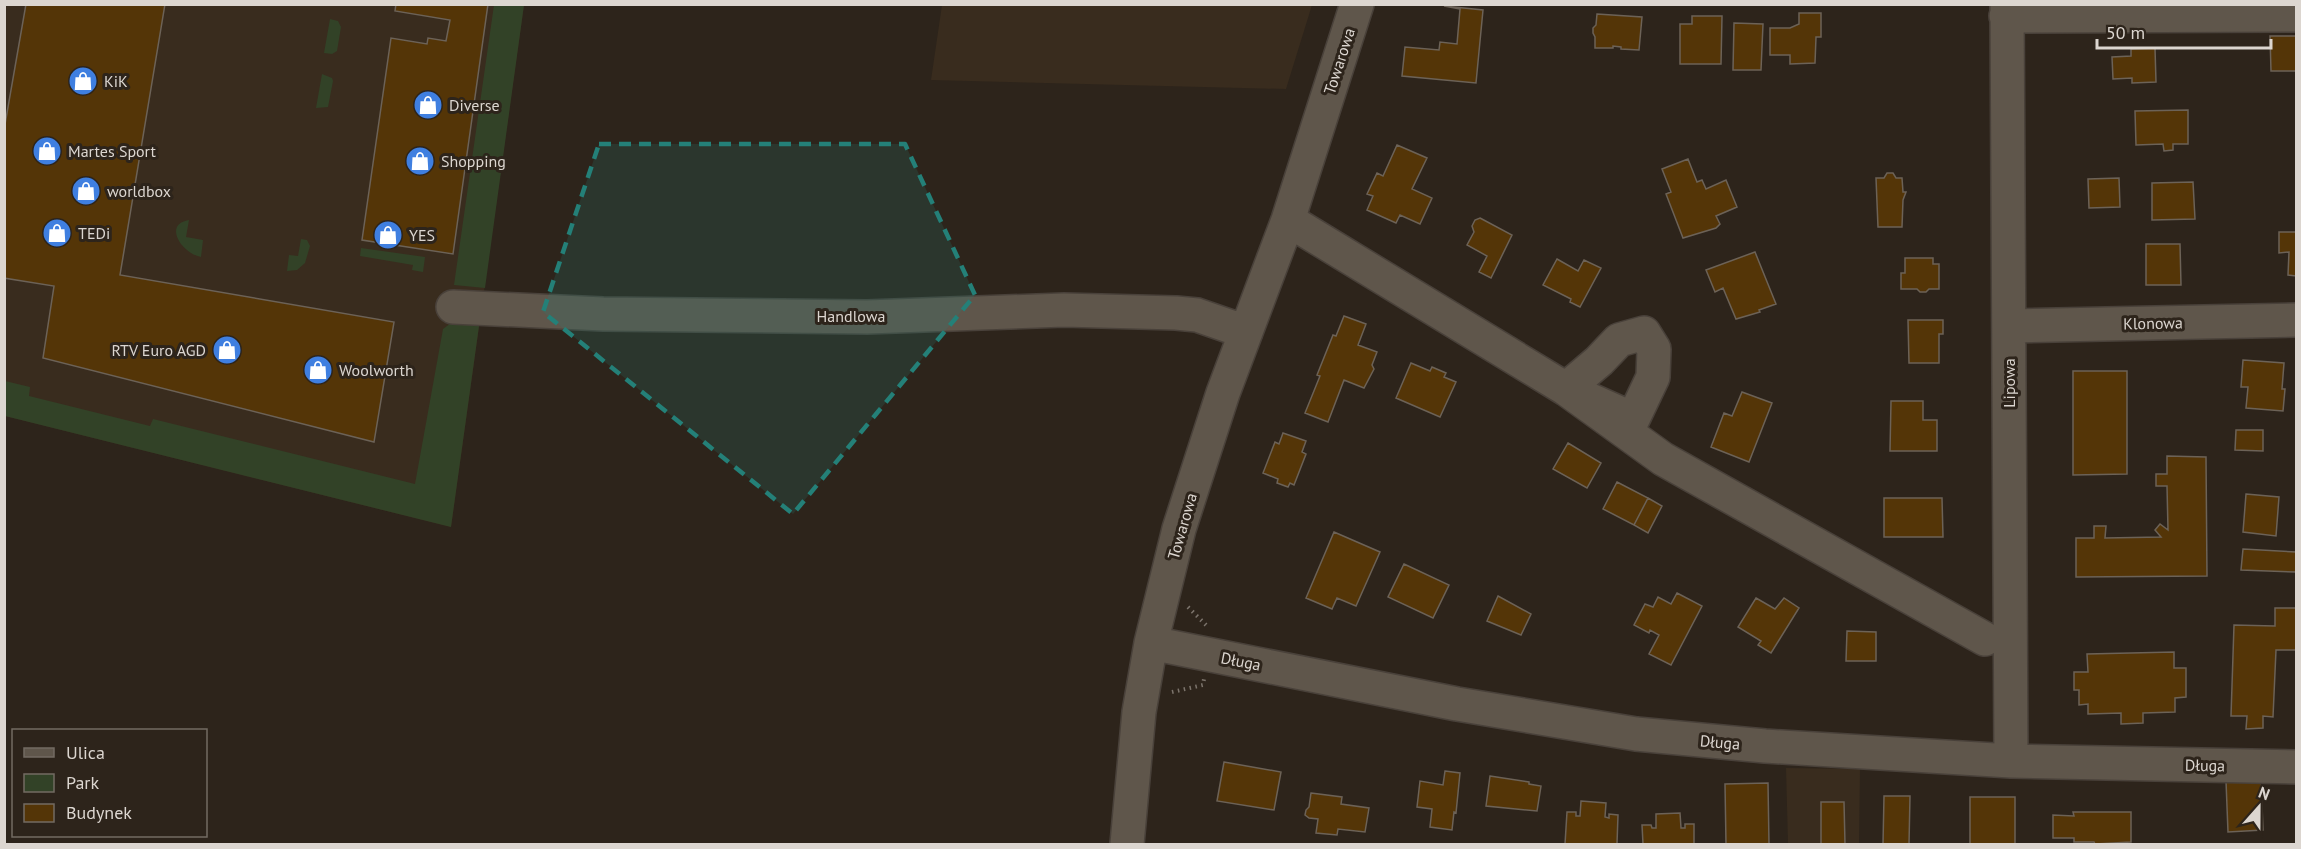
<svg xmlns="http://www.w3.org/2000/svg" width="2301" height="849" viewBox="0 0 2301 849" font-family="'PT Sans',sans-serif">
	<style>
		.built { fill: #392c1e }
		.green { fill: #324227 }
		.building { fill: #543507; stroke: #6c6257; stroke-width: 1.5 }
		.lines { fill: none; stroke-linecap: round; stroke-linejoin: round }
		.minor-casing { stroke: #49413a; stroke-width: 36 }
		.path { stroke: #7c746c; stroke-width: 4; stroke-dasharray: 1.5 4.5; stroke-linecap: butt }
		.minor { stroke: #5f564b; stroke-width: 33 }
		.marked { fill: #248078; fill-opacity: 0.2; stroke: #248078; stroke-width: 4.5; stroke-dasharray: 12 8; stroke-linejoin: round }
		.labels { text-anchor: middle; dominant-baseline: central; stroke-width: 6; stroke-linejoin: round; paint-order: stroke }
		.street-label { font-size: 16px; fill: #dcd6d0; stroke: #2d241b }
		.poi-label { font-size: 16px; fill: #dcd6d0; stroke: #2d241b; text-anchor: start }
	</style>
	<rect width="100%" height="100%" fill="#2d241b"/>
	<path class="built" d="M5,5h519l-73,522 -446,-111z
		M942,5v-1l370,1 -26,84 -355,-9z
		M1786,768l74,1 -1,75h-71z"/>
	<path class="green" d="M494,5h30l-39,283 -31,-3z
		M330,19l8,2 3,6 -4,24 -5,3 -8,-1z
		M322,74l10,4 1,3 -5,26 -12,1z
		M189,220l-3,17 17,3 -2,17c-20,-4 -38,-33 -12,-37z
		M301,239l6,1 3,6 -5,17 -8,7 -10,1 2,-16 9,1z
		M361,248l64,9 -2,15 -11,-2 1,-5 -53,-9z
		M480,319l-29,208 -446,-111v-35l25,6 -1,9 121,30 3,-7 262,65 28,-155 12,-9z"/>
	<path class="building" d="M26,4h139l-45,271 274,47 -20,120 -331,-84 11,-72 -50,-8v-148z
		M396,4h92l-35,250 -91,-14 29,-202 36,6 1,-6 18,3 4,-21 -55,-9z
		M1444,6l39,4 -7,73 -74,-7 3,-29 34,3 1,-8 17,2 3,-35z
		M1799,13h22v24h-5l-1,26 -25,1v-9h-20v-27h20l9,-4z
		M1597,14l45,3 -3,33 -18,-1v-2l-8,-1v2h-18v-11l-2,-4v-5l3,-3z
		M1692,16h30l-1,48h-41v-40h12z
		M1734,23l29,1 -2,46h-28z
		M2270,36h26v35h-25z
		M2155,48l1,34 -24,1v-5l-19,1 -1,-22 19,-1v-7z
		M2188,110v34h-15v6l-9,1 -1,-7 -27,1 -1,-34z
		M1397,145l30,13 -15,31 20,9 -12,26 -20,-9 -4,8 -29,-13 6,-14 -6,-2 10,-21 6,3z
		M1688,159l9,23 5,-2 4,9 20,-9 11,27 -21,9 4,8 -4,4 -33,10 -17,-44 5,-2 -9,-23z
		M1887,173h6l3,5h6l1,14h3l-3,8 -1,27h-24l-2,-49h8z
		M2119,178l1,29 -31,1 -1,-29z
		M2193,182l2,37 -43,1v-37z
		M1480,218l32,17 -21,43 -12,-6 8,-16 -20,-11 7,-13 -2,-6 3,-6z
		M2279,232h17v44l-8,-1 1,-23 -10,1z
		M2146,244h34l1,41h-35z
		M1755,252l21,52 -17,6 1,2 -24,7 -13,-31 -8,4 -9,-22z
		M1905,258h28v6h6v25h-10l-3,3h-6l-3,-3h-16v-16h4z
		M1557,259l21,12 6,-11 17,8 -21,39 -10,-5 1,-3 -28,-14z
		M1344,316l22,8 -8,21 19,7 -5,13 2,4 -10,19 -20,-8 -16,42 -23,-9 15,-37 -3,-1 16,-40 3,1z
		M1908,320h35v14h-4v29h-30z
		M2243,360l41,3 -2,26h3l-2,22 -37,-3 2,-21h-7z
		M1411,363l19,8 2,-4 14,6 -2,4 12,5 -16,35 -44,-19z
		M2073,371h54v103l-54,1z
		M1742,392l30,11 -23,59 -38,-15 13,-34 8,3z
		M1891,401h32v19h14v31h-47z
		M2236,430h27v21l-28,-1z
		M1283,433l23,8 -4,11 4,2 -12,31 -4,-2 -2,4 -11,-4 1,-4 -15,-6 12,-31 4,2z
		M1568,443l33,20 -14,25 -34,-19z
		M2167,456l39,1 1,119 -131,1v-39h18v-12h12l-1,12 56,-1 -6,-7 5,-6 8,6 -1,-44h-11v-12h11z
		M1617,482l31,16 -14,27 -31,-16z
		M2246,494l33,3 -3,39 -33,-4z
		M1648,498l14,8 -14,27 -14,-8z
		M1884,498h58l1,39h-59z
		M1334,532l46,20 -24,54 -19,-8 -5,11 -26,-11z
		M2243,549l53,3v20l-55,-2z
		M1404,564l45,21 -16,33 -45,-21z
		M1677,593l25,13 -31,59 -22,-11 10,-19 -9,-5 -1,3 -15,-8 11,-21 8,3 5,-10 13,7z
		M1498,596l33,18 -10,21 -34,-14z
		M1756,598l19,11 9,-11 15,10 -28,45 -13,-8 3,-4 -23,-14z
		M2275,608h21v42h-20l-3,67 -10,-1v12l-17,1 1,-13h-16l3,-91 41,1z
		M1847,631l29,1v29h-30z
		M2174,652v16h12v29l-11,1v14l-32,1v10l-22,1v-11l-33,1v-10l-9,1v-15h-5v-18h14l-1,-18z
		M1224,762l57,10 -7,38 -57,-9z
		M1445,771l15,2 -4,40 -2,-1 -2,18 -22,-3 2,-18 -15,-2 3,-26 23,4z
		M1490,776l39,6v2l12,2 -4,25 -51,-5z
		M2261,779l2,51 -35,2 -2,-51z
		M1768,783l1,61h-43l-1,-60z
		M1311,793l31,4 -1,7 28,4 -4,24 -27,-3 -1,6 -21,-2 2,-14 -9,-1 -4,-3 1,-5 3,-3z
		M1884,796h26l-1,48h-26z
		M1970,797h45v47h-45z
		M1581,801l25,2 -1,14 4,1v-4l9,1 -1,29h-52l2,-32h9v4h4z
		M1821,802h23l1,42h-24z
		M2073,812h58v30l-36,2 -1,-2h-20v-4h-21v-23l21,1z
		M1680,813l1,15h4v-4h9v20h-51l-1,-19h9l1,3h4v-14z"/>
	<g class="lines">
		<g class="minor-casing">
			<path id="minor" d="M2007,4l4,757
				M2006,16l290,-1
				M1288,220l278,169 67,30 20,-42 1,-28 -10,-16 -25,7 -20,21 -33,28 97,70 322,180
				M453,307l150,7 264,3 197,-7 112,3 21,2 49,17
				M2009,326l287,-6
				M1151,643l306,61 179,30 129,12 246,15 285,6
				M1127,844l12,-132 12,-69 28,-114 44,-136 65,-173 69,-216"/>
		</g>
		<path class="path" d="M1188,607l18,18
			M1172,692l31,-7 1,-6"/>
		<use href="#minor" class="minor"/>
	</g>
	<path class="marked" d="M599,144h306l70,151 -182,219 -250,-202z"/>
	<defs>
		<g id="shop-disc" transform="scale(1.5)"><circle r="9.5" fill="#3f7fe0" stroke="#2d241b"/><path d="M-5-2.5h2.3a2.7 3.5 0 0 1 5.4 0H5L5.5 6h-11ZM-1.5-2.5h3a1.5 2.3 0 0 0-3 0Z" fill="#fff"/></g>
	</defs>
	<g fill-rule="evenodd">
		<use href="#shop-disc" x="83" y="81"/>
		<use href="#shop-disc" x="428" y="105"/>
		<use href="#shop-disc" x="47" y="151"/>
		<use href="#shop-disc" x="420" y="161"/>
		<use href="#shop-disc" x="86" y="191"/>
		<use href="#shop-disc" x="57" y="233"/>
		<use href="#shop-disc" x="388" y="235"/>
		<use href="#shop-disc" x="227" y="350"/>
		<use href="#shop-disc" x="318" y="370"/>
	</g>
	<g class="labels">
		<g class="street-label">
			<text transform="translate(1339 61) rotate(-72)">Towarowa</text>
			<text x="851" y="316">Handlowa</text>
			<text transform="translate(2153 323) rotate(-1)">Klonowa</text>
			<text transform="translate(2009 383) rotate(-90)">Lipowa</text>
			<text transform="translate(1182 526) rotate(-74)">Towarowa</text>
			<text transform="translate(1241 661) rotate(11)">Długa</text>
			<text transform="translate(1720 742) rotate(5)">Długa</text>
			<text transform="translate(2205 765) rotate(1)">Długa</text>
		</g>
		<g class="poi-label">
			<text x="104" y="81">KiK</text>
			<text x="449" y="105">Diverse</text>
			<text x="68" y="151">Martes Sport</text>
			<text x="441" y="161">Shopping</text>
			<text x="107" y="191">worldbox</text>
			<text x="78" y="233">TEDi</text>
			<text x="409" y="235">YES</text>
			<text x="206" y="350" text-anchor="end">RTV Euro AGD</text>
			<text x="339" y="370">Woolworth</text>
		</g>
	</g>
	<rect width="2301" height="849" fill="none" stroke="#dcd6d0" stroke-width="12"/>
	<rect x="12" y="729" width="195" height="108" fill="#2d241b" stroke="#736b63" stroke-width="1.5"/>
	<rect x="24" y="748" width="30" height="9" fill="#5f564b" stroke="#736b63" stroke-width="1.5"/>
	<text x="66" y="759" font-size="18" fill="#dcd6d0">Ulica</text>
	<rect x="24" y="774" width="30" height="18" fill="#324227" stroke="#736b63" stroke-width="1.5"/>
	<text x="66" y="789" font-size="18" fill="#dcd6d0">Park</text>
	<rect x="24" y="804" width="30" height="18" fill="#543507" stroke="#736b63" stroke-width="1.5"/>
	<text x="66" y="819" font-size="18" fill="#dcd6d0">Budynek</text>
	<g transform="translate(2259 807) rotate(21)" stroke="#2d241b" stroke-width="4.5" paint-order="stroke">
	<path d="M0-4.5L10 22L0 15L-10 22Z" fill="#dcd6d0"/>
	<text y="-9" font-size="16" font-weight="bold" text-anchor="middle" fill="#dcd6d0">N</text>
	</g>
	<path d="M2097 39v9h174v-9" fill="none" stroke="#dcd6d0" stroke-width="3"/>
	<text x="2106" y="39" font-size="18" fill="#dcd6d0" stroke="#2d241b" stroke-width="4.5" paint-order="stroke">50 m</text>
</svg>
